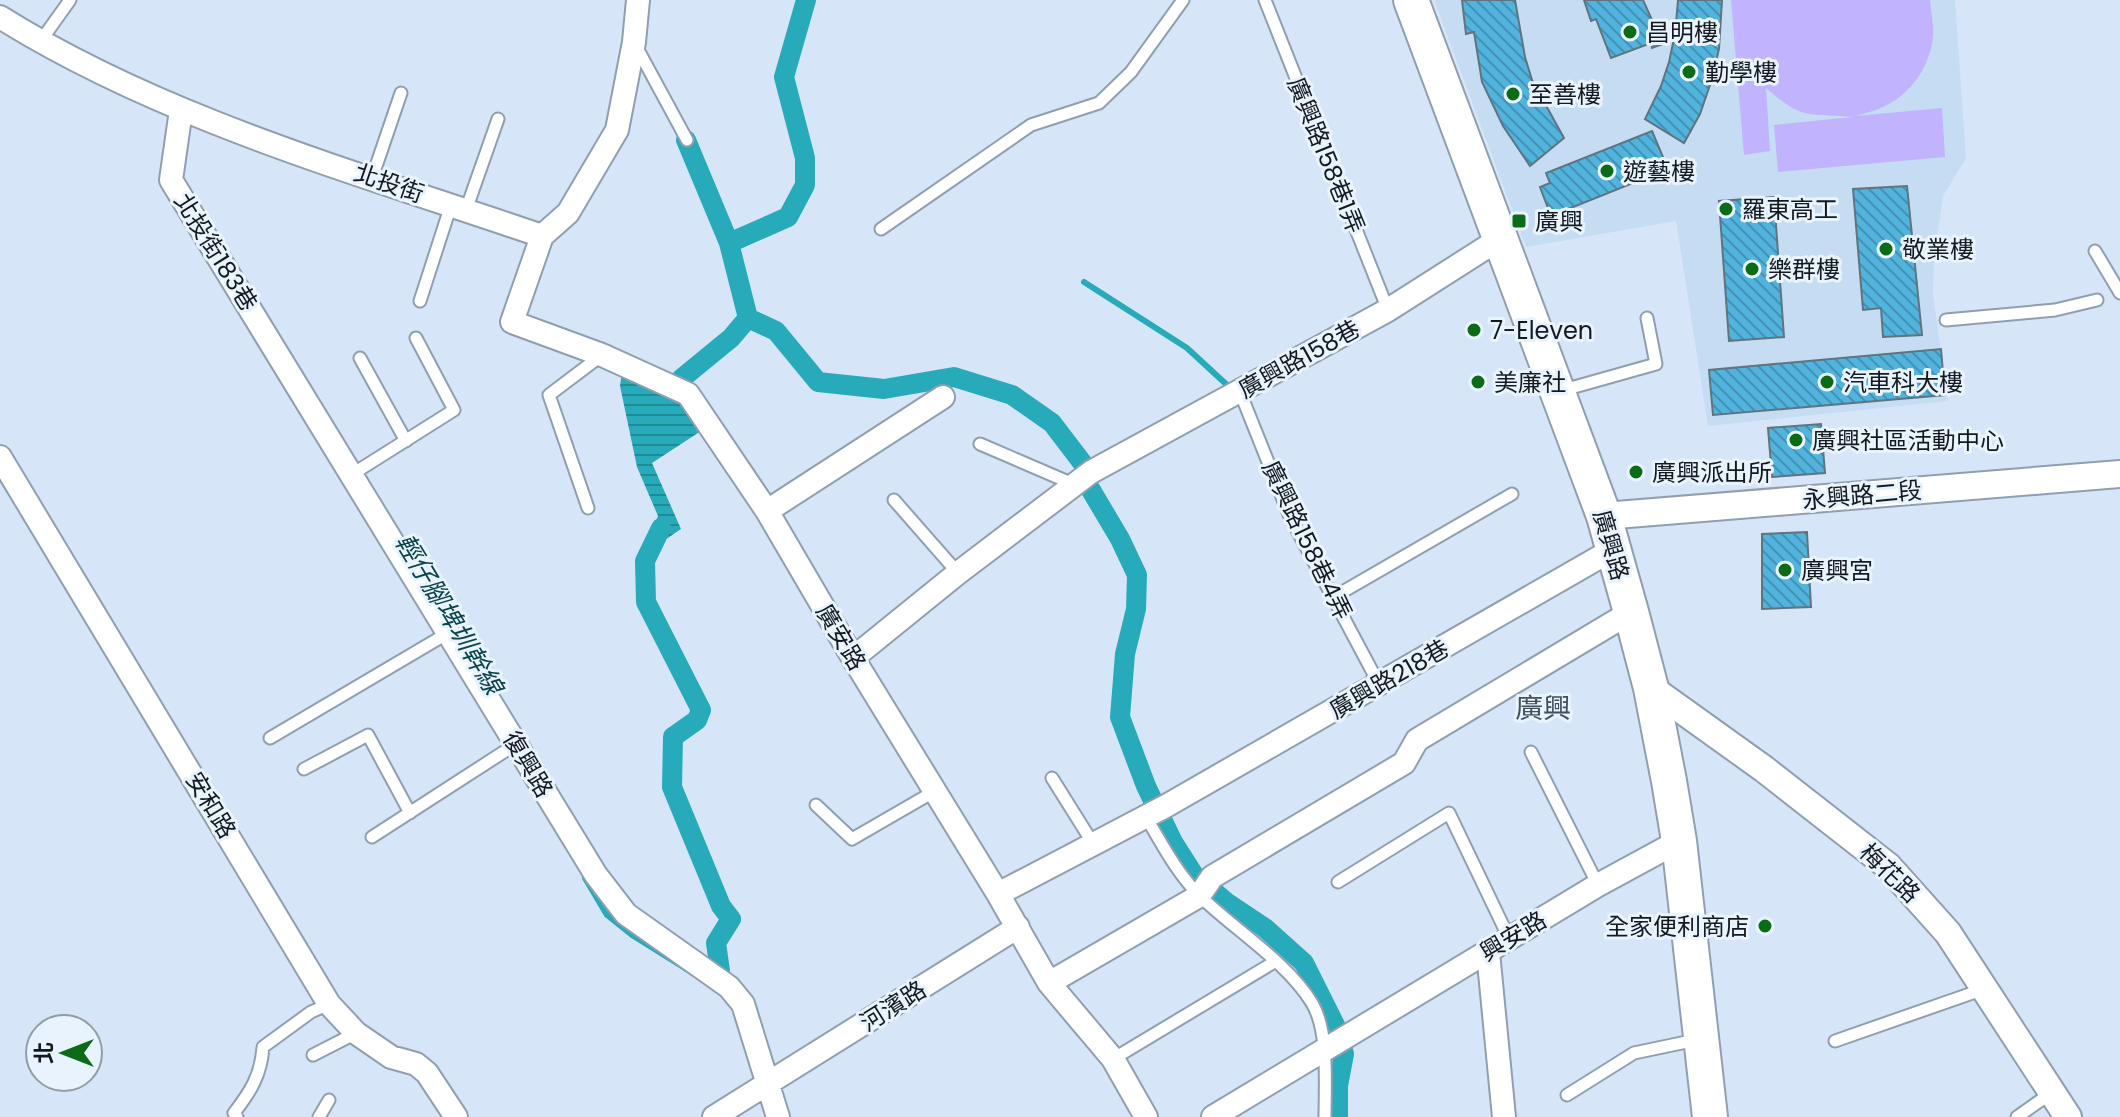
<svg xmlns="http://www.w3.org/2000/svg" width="2120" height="1117" viewBox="0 0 2120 1117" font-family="Poppins,'Noto Sans TC',sans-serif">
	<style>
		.built { fill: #c6dcf3 }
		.grass { fill: #c1b3fe }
		.water { fill: url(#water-rules) }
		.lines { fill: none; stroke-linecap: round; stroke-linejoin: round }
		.stream { stroke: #27abbb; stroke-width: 6 }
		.canal { stroke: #27abbb; stroke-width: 20 }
		.building { fill: url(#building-back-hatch); stroke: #60747f; stroke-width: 2 }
		.service-casing { stroke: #909faf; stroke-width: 15 }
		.minor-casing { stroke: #909faf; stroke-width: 26 }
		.tertiary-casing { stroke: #909faf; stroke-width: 30 }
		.primary-casing { stroke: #909faf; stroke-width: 38 }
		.service { stroke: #fff; stroke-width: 11 }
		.minor { stroke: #fff; stroke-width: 22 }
		.tertiary { stroke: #fff; stroke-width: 26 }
		.primary { stroke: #fff; stroke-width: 34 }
		.poi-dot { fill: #0b6b17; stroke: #e9f3fd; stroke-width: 3 }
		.labels { text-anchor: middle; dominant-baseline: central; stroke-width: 6; stroke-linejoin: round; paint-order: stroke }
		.poi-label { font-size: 24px; fill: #13191f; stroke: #e9f3fd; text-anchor: start }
		.street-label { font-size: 24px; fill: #13191f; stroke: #e9f3fd }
		.water-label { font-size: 26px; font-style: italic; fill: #0a434a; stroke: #e9f3fd }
		.quarter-label { font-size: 28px; fill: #424f5d; stroke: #e9f3fd }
	</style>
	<defs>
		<pattern id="water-rules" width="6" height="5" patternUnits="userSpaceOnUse" patternTransform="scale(2)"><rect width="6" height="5" fill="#27abbb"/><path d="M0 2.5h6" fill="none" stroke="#208a97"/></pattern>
		<pattern id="building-back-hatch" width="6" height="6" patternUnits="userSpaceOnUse" patternTransform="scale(2)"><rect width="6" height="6" fill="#52b3dd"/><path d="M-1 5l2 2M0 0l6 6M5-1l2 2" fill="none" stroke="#4391b3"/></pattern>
	</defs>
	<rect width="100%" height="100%" fill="#d6e6f8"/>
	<path class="built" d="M1434,0h521l11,158 -23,38 -9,64 -1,34 15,107 -240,25 -32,-205 -150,26z"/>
	<path class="grass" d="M1731,0h199c1,12 4,25 3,37 -3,29 -22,57 -48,69 -9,5 -20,7 -29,10l86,-8 3,49 -167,15 -4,-47 79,-8c-45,-4 -49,4 -87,-29l4,63 -26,4z"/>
	<path class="water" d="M622,372l63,34 16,25 -49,32 29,66 -41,28 18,-41 -21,-49 -17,-81z"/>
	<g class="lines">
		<path class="stream" d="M1084,282l103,66 39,36
			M585,878l22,37 25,20 72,45"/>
		<path class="canal" d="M686,140l43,103
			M748,318l28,13 42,51 66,7 70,-12 58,18 40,28 32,42 4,20 32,54 17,36 -1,34 -11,45 -5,63 26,69 27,56 21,33 32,27 39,26 39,35 32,64 8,27 -6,32v31
			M748,318l-19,-75 59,-26 17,-32v-27l-21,-81 22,-77
			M681,379l50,-41 17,-20
			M661,528l-16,33 1,41 55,108 -4,10 -24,17 -1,50 49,119 10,13 -15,24 4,28"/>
	</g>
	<path class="building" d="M1462,0h53l10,57 7,23 32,58 -34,28 -27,-40 -21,-44 -8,-50 -8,2z
		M1584,0h59l20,44 -11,4 -1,-5 -40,15 -15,-39 -5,2z
		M1678,0h44l-3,49 -8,33 -11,32 -16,29 -39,-24 16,-33 8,-24 6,-28z
		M1652,131l16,38 -117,47 -11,-29 10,-4 -4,-10z
		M1907,186l15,149 -39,2 -2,-29 -18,2 -10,-121z
		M1774,197l10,140 -55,4 -10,-140z
		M1941,349l4,46 -232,20 -4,-45z
		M1821,424l4,49 -53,4 -4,-49z
		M1807,532l4,75 -49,2v-75z"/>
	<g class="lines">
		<g class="service-casing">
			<path id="service" d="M1265,0l123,310
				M40,42l30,-42
				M636,46l51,94
				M372,178l29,-85
				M466,210l32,-91
				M881,229l150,-104 68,-22 32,-31 52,-72
				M2095,251l25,42
				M420,301l31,-96
				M1946,320l109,-10 42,-10
				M360,358l46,83
				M1560,391l96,-27 -9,-46
				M1240,392l50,125 89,167
				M980,444l93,40
				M351,475l103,-65 -38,-72
				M894,500l64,73
				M588,508l-39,-113 53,-40
				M1332,598l180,-104
				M270,738l178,-105
				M1531,752l67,133
				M304,769l64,-34 42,78
				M1052,778l42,67
				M816,805l36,34 83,-48
				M1146,817c16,27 32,58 55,80 34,33 86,65 111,106 17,28 13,81 13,114
				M372,837l144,-93
				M1338,882l111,-69 60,125
				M1835,1041l149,-52
				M313,1055l43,-22
				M1113,1059l163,-98
				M1567,1095l67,-42 62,-13
				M237,1117l-3,-4c17,-22 27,-38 29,-66l48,-35 18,-8
				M319,1117l10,-17
				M2017,1117l34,-24"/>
		</g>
		<g class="minor-casing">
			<path id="minor" d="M0,17c163,102 361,157 542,219l26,-23 49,-83 17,-88 4,-42
				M181,110l-10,70 425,695 30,39 103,73 14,17 35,113
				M542,236l-30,86 90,33 86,39 79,117 86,147 145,236 51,89 64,76 33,58
				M0,457l329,547 27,29 35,24 25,7 11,9 29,44
				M767,511l176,-114
				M853,658l105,-85 133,-101 297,-162 113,-72
				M998,894l168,-88 446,-256
				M1488,952l16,165
				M1049,983l150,-87 13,-19 192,-114 13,-23 214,-128
				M714,1117l304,-190
				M1213,1117l385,-232 81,-44"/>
		</g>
		<g class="tertiary-casing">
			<path id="tertiary" d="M1604,516l516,-42
				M1651,688l113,81 124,97 60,67 120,184"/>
		</g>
		<g class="primary-casing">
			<path id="primary" d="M1411,0l193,516 27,96 20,76 18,93 10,60 31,276"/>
		</g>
		<use href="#service" class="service"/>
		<use href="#minor" class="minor"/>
		<use href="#tertiary" class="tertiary"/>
		<use href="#primary" class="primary"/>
	</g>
	<g class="poi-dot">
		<circle cx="1630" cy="32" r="8"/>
		<circle cx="1689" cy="72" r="8"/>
		<circle cx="1513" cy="94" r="8"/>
		<circle cx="1607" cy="171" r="8"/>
		<circle cx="1726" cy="209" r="8"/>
		<rect x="1511" y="213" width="16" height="16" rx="4"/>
		<circle cx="1886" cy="249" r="8"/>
		<circle cx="1752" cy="269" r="8"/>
		<circle cx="1474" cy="330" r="8"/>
		<circle cx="1478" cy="382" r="8"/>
		<circle cx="1827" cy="382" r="8"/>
		<circle cx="1796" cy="440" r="8"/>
		<circle cx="1636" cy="472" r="8"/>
		<circle cx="1785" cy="570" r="8"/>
		<circle cx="1765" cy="926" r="8"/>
	</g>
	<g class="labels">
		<g class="poi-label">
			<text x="1646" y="32">昌明樓</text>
			<text x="1705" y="72">勤學樓</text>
			<text x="1529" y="94">至善樓</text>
			<text x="1623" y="171">遊藝樓</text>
			<text x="1742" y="209">羅東高工</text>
			<text x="1535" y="221">廣興</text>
			<text x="1902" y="249">敬業樓</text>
			<text x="1768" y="269">樂群樓</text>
			<text x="1490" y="330">7-Eleven</text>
			<text x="1494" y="382">美廉社</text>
			<text x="1843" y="382">汽車科大樓</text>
			<text x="1812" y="440">廣興社區活動中心</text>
			<text x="1652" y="472">廣興派出所</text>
			<text x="1801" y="570">廣興宮</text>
			<text x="1749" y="926" text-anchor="end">全家便利商店</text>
		</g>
		<g class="street-label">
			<text transform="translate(1326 155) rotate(68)">廣興路158巷1弄</text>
			<text transform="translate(389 183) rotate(19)">北投街</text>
			<text transform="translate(216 252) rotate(58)">北投街183巷</text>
			<text transform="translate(1299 359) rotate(-29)">廣興路158巷</text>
			<text transform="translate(1862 495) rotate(-5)">永興路二段</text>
			<text transform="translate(1307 540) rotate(64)">廣興路158巷4弄</text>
			<text transform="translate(1611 545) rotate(74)">廣興路</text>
			<text transform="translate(841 637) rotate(59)">廣安路</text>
			<text transform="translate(1389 679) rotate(-30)">廣興路218巷</text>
			<text transform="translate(528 764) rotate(59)">復興路</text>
			<text transform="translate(211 805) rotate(59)">安和路</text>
			<text transform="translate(1890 873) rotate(44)">梅花路</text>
			<text transform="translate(1513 936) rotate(-31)">興安路</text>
			<text transform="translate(893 1006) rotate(-32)">河濱路</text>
		</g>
		<g class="water-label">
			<text transform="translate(449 614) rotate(59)">輕仔腳埤圳幹線</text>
		</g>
		<g class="quarter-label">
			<text x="1543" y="708">廣興</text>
		</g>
	</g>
	<g transform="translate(64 1053) rotate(270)"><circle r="38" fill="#e9f3fd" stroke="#939ca4" stroke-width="2"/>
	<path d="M0-6L14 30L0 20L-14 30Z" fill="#0b6b17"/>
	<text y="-12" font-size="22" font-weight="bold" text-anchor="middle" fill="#13191f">北</text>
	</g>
</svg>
